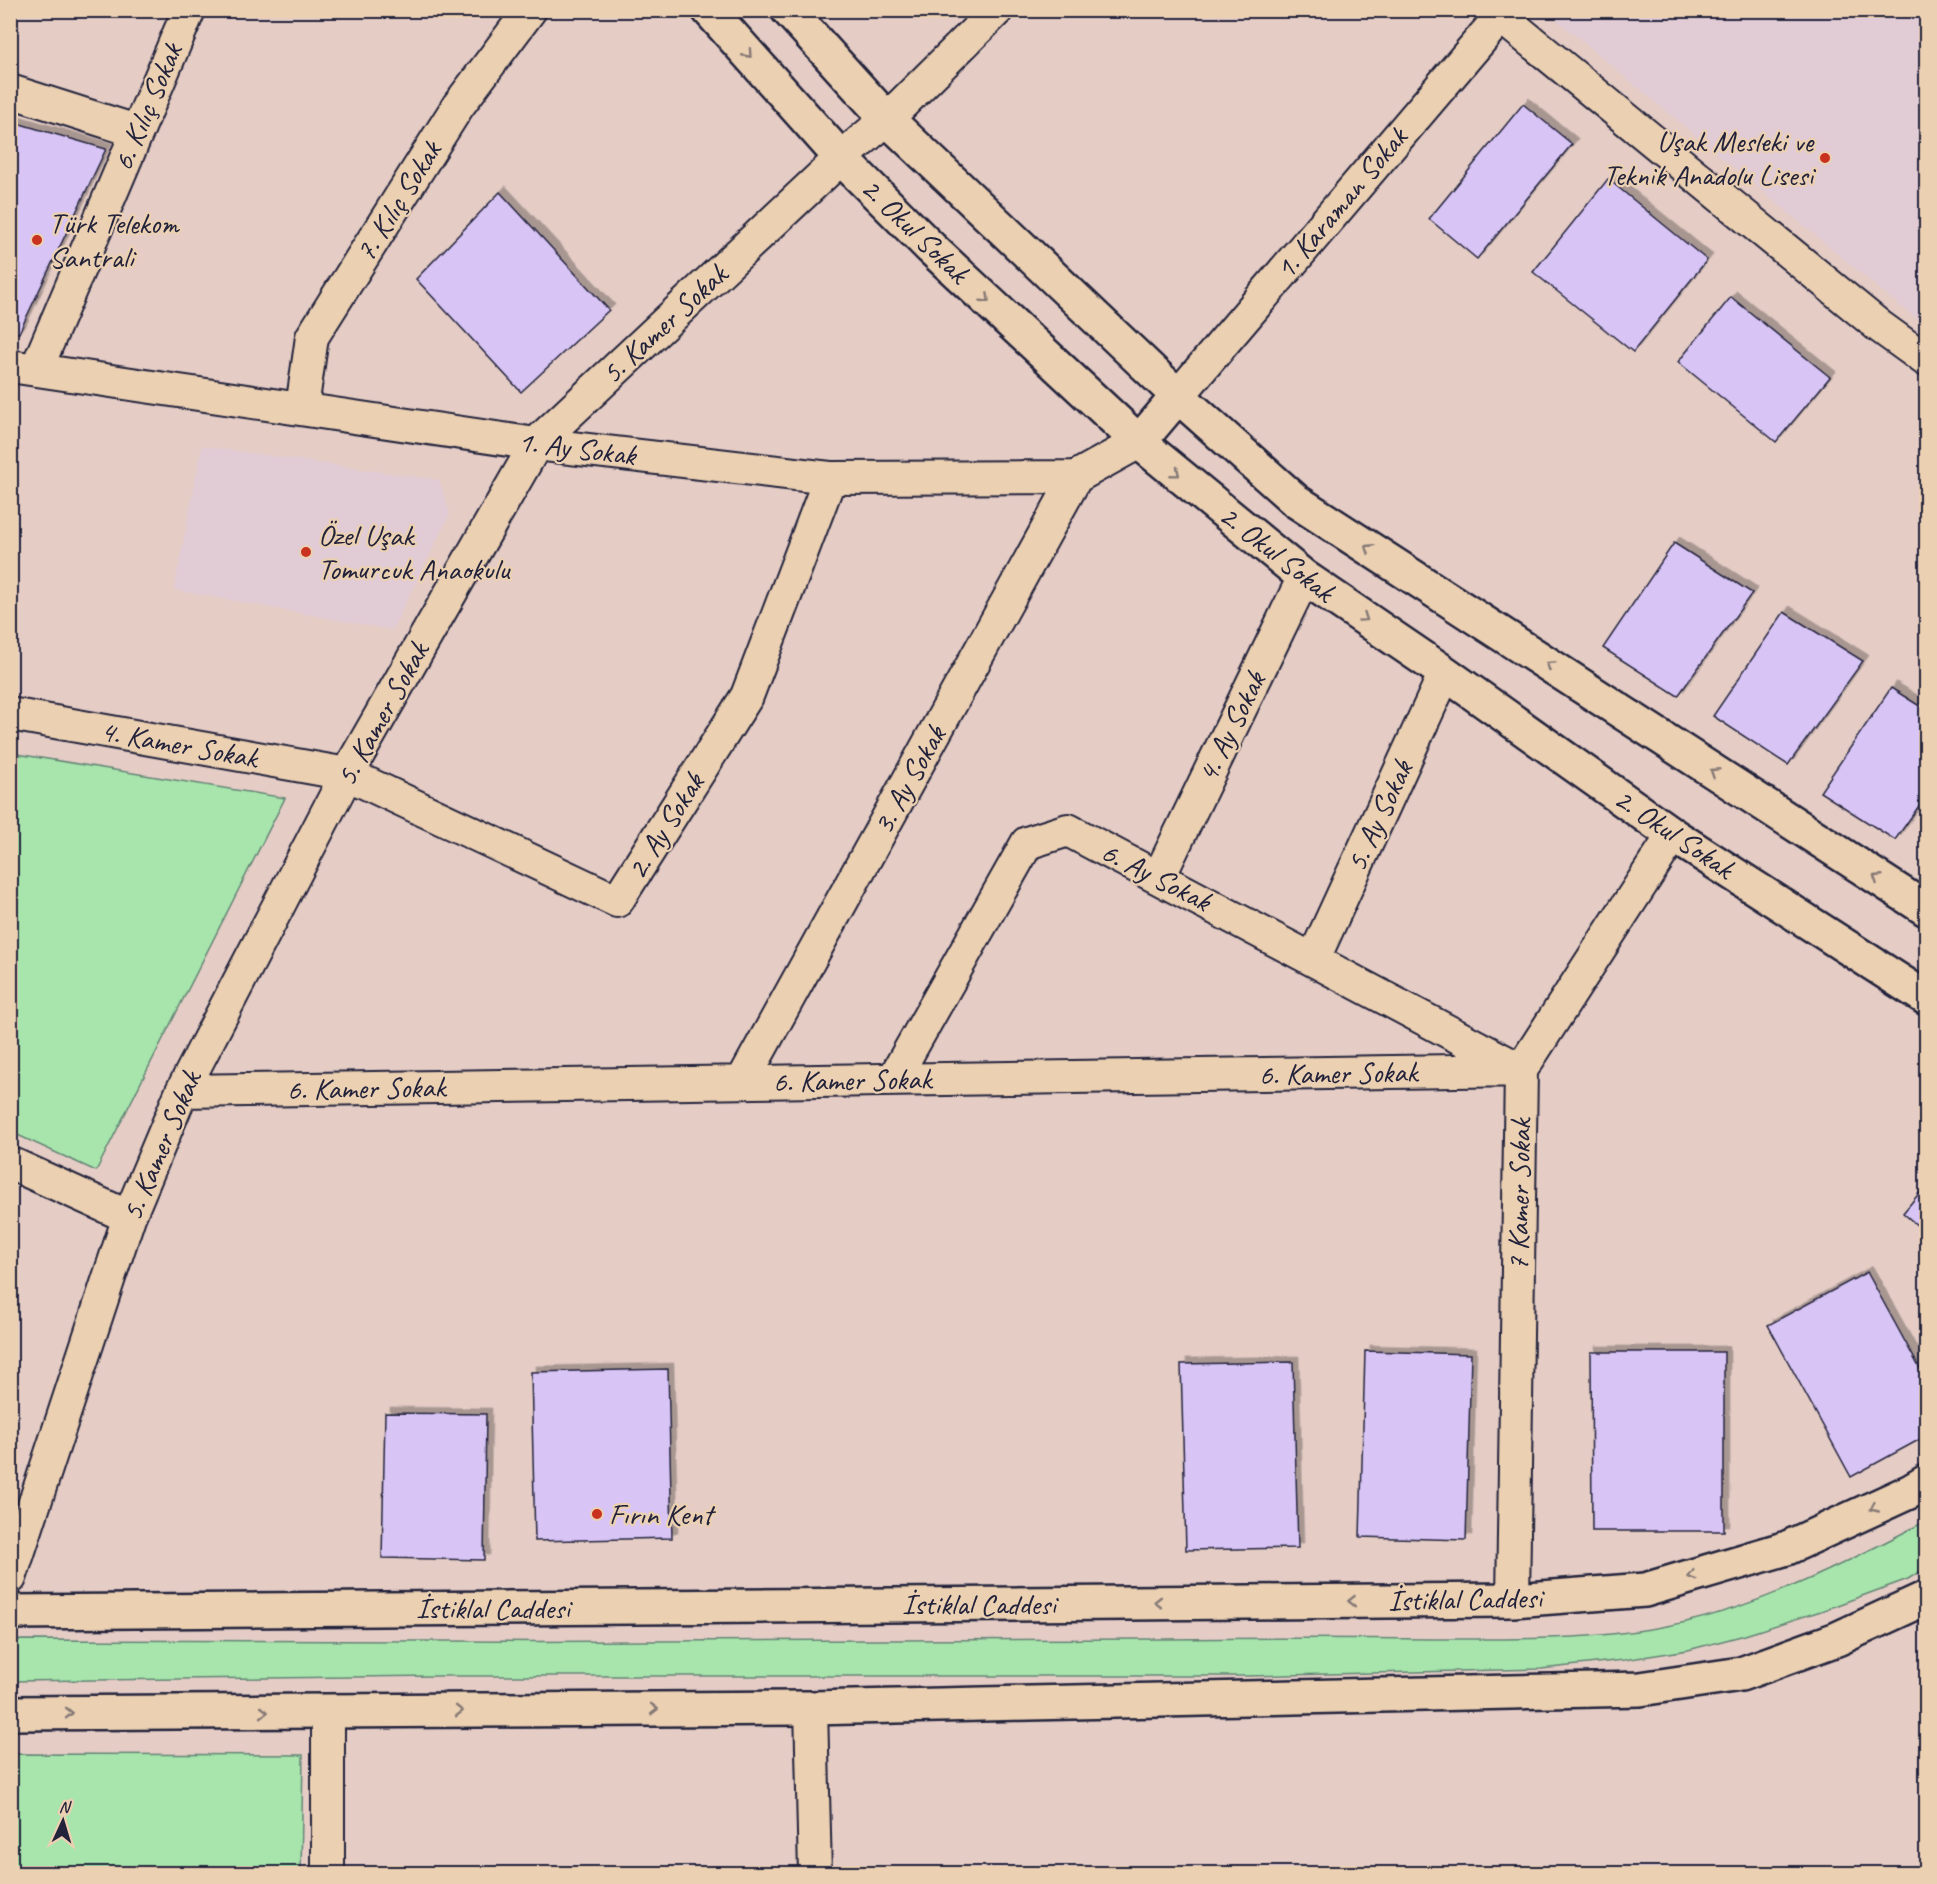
<svg xmlns="http://www.w3.org/2000/svg" width="1937" height="1884" viewBox="0 0 1937 1884" font-family="Caveat,sans-serif">
	<style>
		.built { fill: #e1cbd4 }
		.green { fill: #a7e5ac; stroke: #648474; stroke-width: 1.5 }
		.building { fill: #d8c5f6; stroke: #22223b; stroke-width: 1.5; filter: url(#shadow) }
		.lines { fill: none; stroke-linecap: round; stroke-linejoin: round }
		.minor-casing { stroke: #22223b; stroke-width: 36 }
		.tertiary-casing { stroke: #22223b; stroke-width: 38 }
		.primary-casing { stroke: #22223b; stroke-width: 38 }
		.minor { stroke: #ebd0b2; stroke-width: 32 }
		.tertiary { stroke: #ebd0b2; stroke-width: 33 }
		.primary { stroke: #ebd0b2; stroke-width: 33 }
		.oneway { stroke: #867976 }
		.poi-dot { fill: #c8321e; stroke: #ebd0b2; stroke-width: 2 }
		.labels { text-anchor: middle; dominant-baseline: central; stroke-width: 4.5; stroke-linejoin: round; paint-order: stroke }
		.street-label { font-size: 30px; fill: #22223b; stroke: #ebd0b2 }
		.poi-label { font-size: 30px; fill: #22223b; stroke: #ebd0b2; text-anchor: start }
	</style>
	<defs>
		<filter id="shadow"><feDropShadow dx="5.5" dy="-5.5" stdDeviation="0" flood-color="#0004"/></filter>
	</defs>
	<rect width="100%" height="100%" fill="#e5cdc6"/>
	<filter id="ink" filterUnits="userSpaceOnUse"><feTurbulence type="fractalNoise" baseFrequency=".0167" numOctaves="2"/><feDisplacementMap in="SourceGraphic" scale="12" xChannelSelector="R" yChannelSelector="G"/><feConvolveMatrix kernelMatrix="1 2 1 2 8 2 1 2 1" color-interpolation-filters="sRGB"/></filter>
	<g filter="url(#ink)">
		<path class="built" d="M1546,11h380v314l-26,-19z
			M202,446l237,34 11,34 -58,116 -218,-40z"/>
		<path class="green" d="M11,753l274,45 -189,373 -85,-39z
			M1926,1521v47l-18,11 -87,32 -76,24 -57,15 -64,10 -83,9 -294,7h-812l-424,5v-40l11,-1c381,2 762,2 1143,-1 90,-1 180,-1 271,0 84,0 168,2 250,-17 84,-20 164,-61 240,-101z
			M11,1754l292,1 -2,118h-290z"/>
		<path class="building" d="M1523,104l49,40 -95,115 -48,-40z
			M10,121l96,28 -87,184 -9,-1z
			M1608,179l99,81 -74,92 -100,-80z
			M500,192l109,118 -88,82 -105,-113z
			M1731,297l99,80 -54,65 -98,-80z
			M1674,543l78,50 -74,103 -75,-48z
			M1784,612l79,49 -75,104 -75,-49z
			M1891,688l35,22v86l-31,44 -75,-48z
			M1926,1185v48l-23,-20z
			M1867,1272l59,108v56l-75,41 -83,-152z
			M1365,1351l106,3 -5,186 -106,-3z
			M1591,1352h133v179h-132z
			M1293,1362l5,186 -112,2 -5,-186z
			M668,1369l4,169 -137,3 -4,-169z
			M385,1413l101,1 -2,146 -102,-2z"/>
		<g class="lines">
			<g class="minor-casing">
				<path id="minor" d="M1493,10l386,316 47,34
					M10,91l126,40
					M10,366l526,78 294,34 246,-1 63,-35
					M36,370l153,-360
					M1178,396l328,-386
					M302,408l10,-71 146,-231 72,-96
					M10,714l337,60 270,127 130,-205 83,-218
					M1159,877l145,-300
					M1314,958l131,-285
					M893,1080l134,-237 41,-13 449,238
					M742,1082l334,-605
					M182,1091l1339,-21
					M10,1163l119,54
					M10,1578l119,-361 53,-126 165,-317 189,-330 305,-286 46,-39 110,-109
					M1513,1600l8,-530 152,-235
					M811,1708l4,166
					M328,1874v-162"/>
			</g>
			<g class="tertiary-casing">
				<path id="tertiary" d="M709,10l132,148 90,90 208,194 165,135 141,96 228,162 253,163
					M788,10l99,109 291,277 118,105 630,408
					M1139,442l39,-46"/>
			</g>
			<g class="primary-casing">
				<path id="primary" d="M10,1612l1503,-12 132,-10 142,-42 124,-57 15,-9
					M10,1713l801,-5 829,-19 101,-15 96,-35 89,-41"/>
			</g>
			<use href="#minor" class="minor"/>
			<use href="#tertiary" class="tertiary"/>
			<use href="#primary" class="primary"/>
		</g>
		<defs><path id="oneway-chevron" d="M-2-3.5L2.5 0L-2 3.5" fill="none" stroke-width="1.6" stroke-linecap="round" stroke-linejoin="round" transform="scale(1.5)"/></defs>
		<g class="oneway">
			<use href="#oneway-chevron" transform="translate(748 54) rotate(48)"/>
			<use href="#oneway-chevron" transform="translate(986 299) rotate(43)"/>
			<use href="#oneway-chevron" transform="translate(1176 473) rotate(39)"/>
			<use href="#oneway-chevron" transform="translate(1369 548) rotate(-147)"/>
			<use href="#oneway-chevron" transform="translate(1364 618) rotate(34)"/>
			<use href="#oneway-chevron" transform="translate(1550 665) rotate(-147)"/>
			<use href="#oneway-chevron" transform="translate(1714 772) rotate(-147)"/>
			<use href="#oneway-chevron" transform="translate(1877 878) rotate(-147)"/>
			<use href="#oneway-chevron" transform="translate(1874 1508) rotate(155)"/>
			<use href="#oneway-chevron" transform="translate(1692 1576) rotate(164)"/>
			<use href="#oneway-chevron" transform="translate(1352 1601) rotate(180)"/>
			<use href="#oneway-chevron" transform="translate(1158 1602) rotate(180)"/>
			<use href="#oneway-chevron" transform="translate(654 1709)"/>
			<use href="#oneway-chevron" transform="translate(459 1711)"/>
			<use href="#oneway-chevron" transform="translate(264 1712)"/>
			<use href="#oneway-chevron" transform="translate(69 1713)"/>
		</g>
	</g>
	<g class="poi-dot">
		<circle cx="1825" cy="158" r="6"/>
		<circle cx="37" cy="240" r="6"/>
		<circle cx="306" cy="552" r="6"/>
		<circle cx="597" cy="1514" r="6"/>
	</g>
	<g class="labels">
		<g class="street-label">
			<text transform="translate(147 107) rotate(-67)">6. Kılıç Sokak</text>
			<text transform="translate(398 201) rotate(-58)">7. Kılıç Sokak</text>
			<text transform="translate(1341 203) rotate(-50)">1. Karaman Sokak</text>
			<text transform="translate(915 230) rotate(44)">2. Okul Sokak</text>
			<text transform="translate(664 324) rotate(-43)">5. Kamer Sokak</text>
			<text transform="translate(577 448) rotate(7)">1. Ay Sokak</text>
			<text transform="translate(1277 553) rotate(38)">2. Okul Sokak</text>
			<text transform="translate(382 714) rotate(-61)">5. Kamer Sokak</text>
			<text transform="translate(1231 727) rotate(-64)">4. Ay Sokak</text>
			<text transform="translate(179 744) rotate(10)">4. Kamer Sokak</text>
			<text transform="translate(909 780) rotate(-61)">3. Ay Sokak</text>
			<text transform="translate(1379 816) rotate(-65)">5. Ay Sokak</text>
			<text transform="translate(665 826) rotate(-58)">2. Ay Sokak</text>
			<text transform="translate(1674 833) rotate(34)">2. Okul Sokak</text>
			<text transform="translate(1156 876) rotate(27)">6. Ay Sokak</text>
			<text transform="translate(1338 1073) rotate(-1)">6. Kamer Sokak</text>
			<text transform="translate(852 1080) rotate(-1)">6. Kamer Sokak</text>
			<text transform="translate(366 1088) rotate(-1)">6. Kamer Sokak</text>
			<text transform="translate(161 1146) rotate(-67)">5. Kamer Sokak</text>
			<text transform="translate(1519 1195) rotate(-89)">7 Kamer Sokak</text>
			<text transform="translate(1465 1599) rotate(-1)">İstiklal Caddesi</text>
			<text x="979" y="1604">İstiklal Caddesi</text>
			<text x="493" y="1608">İstiklal Caddesi</text>
		</g>
		<g class="poi-label">
			<text x="1813" y="141" text-anchor="end">Uşak Mesleki ve<tspan x="1813" dy="34">Teknik Anadolu Lisesi</tspan></text>
			<text x="49" y="223">Türk Telekom<tspan x="49" dy="34">Santrali</tspan></text>
			<text x="318" y="535">Özel Uşak<tspan x="318" dy="34">Tomurcuk Anaokulu</tspan></text>
			<text x="609" y="1514">Fırın Kent</text>
		</g>
	</g>
	<rect width="1937" height="1884" fill="none" stroke="#ebd0b2" stroke-width="36"/>
	<rect x="18" y="18" width="1901" height="1848" fill="none" stroke="#22223b" stroke-width="2" filter="url(#ink)"/>
	<g transform="translate(63 1821) rotate(4)" stroke="#ebd0b2" stroke-width="4.5" paint-order="stroke">
	<path d="M0-4.5L10 22L0 15L-10 22Z" fill="#22223b"/>
	<text y="-9" font-size="16" font-weight="bold" text-anchor="middle" fill="#22223b">N</text>
	</g>
</svg>
